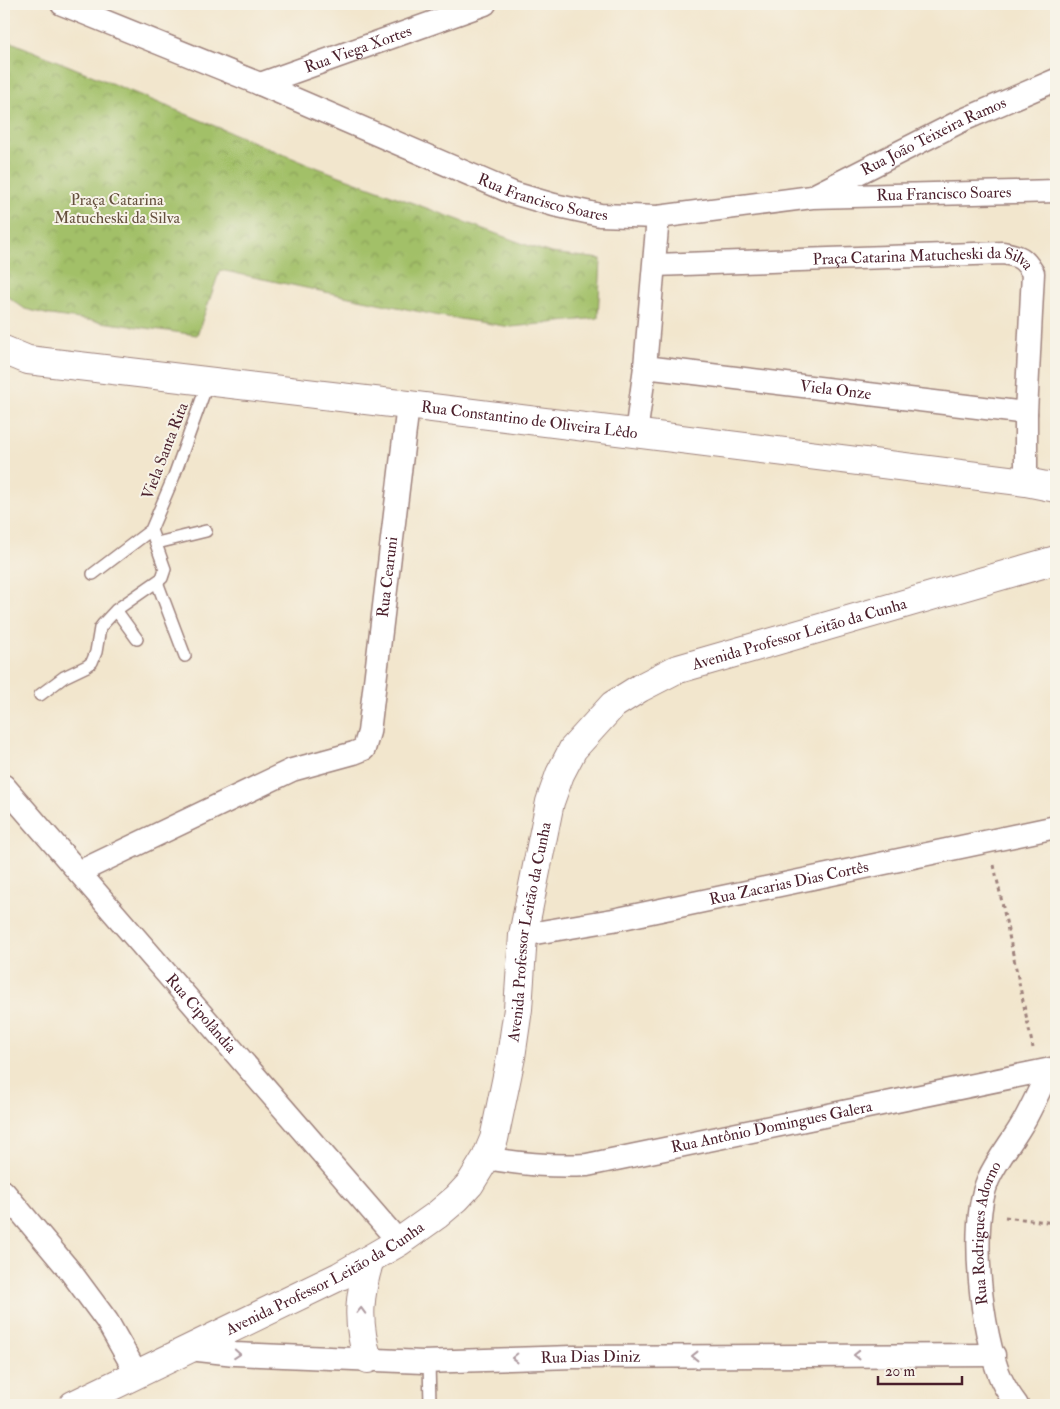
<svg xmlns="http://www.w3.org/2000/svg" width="1060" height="1409" viewBox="0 0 1060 1409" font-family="'IM FELL Double Pica',serif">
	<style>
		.park { fill: url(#park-crowns); stroke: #76704a }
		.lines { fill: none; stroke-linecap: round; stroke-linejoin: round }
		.service-casing { stroke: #9e827c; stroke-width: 14 }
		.minor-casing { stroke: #9e827c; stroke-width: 25 }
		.tertiary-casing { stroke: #9e827c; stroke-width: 30 }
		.path { stroke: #9e827c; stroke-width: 3; stroke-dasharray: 4 4; stroke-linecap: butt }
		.service { stroke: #fff; stroke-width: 11 }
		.minor { stroke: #fff; stroke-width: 22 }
		.tertiary { stroke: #fff; stroke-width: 28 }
		.oneway { stroke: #ae9aa0 }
		.labels { text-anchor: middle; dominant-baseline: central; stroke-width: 4; stroke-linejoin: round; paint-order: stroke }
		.street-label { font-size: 16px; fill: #4a1f2b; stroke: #f7f3e8 }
		.park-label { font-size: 16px; fill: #644f3d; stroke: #f7f3e8 }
	</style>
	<defs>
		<pattern id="park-crowns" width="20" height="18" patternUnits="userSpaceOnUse" patternTransform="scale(1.25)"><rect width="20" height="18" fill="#a2c068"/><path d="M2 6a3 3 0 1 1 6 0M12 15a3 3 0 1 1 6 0" fill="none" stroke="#869b56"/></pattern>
	</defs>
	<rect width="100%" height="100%" fill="#f7f3e8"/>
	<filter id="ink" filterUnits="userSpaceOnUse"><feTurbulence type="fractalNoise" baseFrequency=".02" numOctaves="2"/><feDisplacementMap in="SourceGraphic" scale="10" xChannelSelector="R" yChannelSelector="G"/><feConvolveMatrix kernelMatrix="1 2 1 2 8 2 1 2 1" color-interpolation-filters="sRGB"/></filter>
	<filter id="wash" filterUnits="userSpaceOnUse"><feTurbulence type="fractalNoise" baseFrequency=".0096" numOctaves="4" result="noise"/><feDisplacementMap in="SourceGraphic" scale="20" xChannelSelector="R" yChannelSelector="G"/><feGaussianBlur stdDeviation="1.12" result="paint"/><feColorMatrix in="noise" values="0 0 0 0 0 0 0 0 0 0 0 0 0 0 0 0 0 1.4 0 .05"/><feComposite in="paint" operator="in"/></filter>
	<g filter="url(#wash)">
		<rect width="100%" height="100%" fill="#f2e6cd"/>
		<path class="park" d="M4,39l298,123 230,85 19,6 50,6 -3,59 -87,9 -71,-11 -220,-46 -23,65 -147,-20 -25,-6 -21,-15z"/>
	</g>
	<g filter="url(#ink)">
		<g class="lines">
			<g class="service-casing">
				<path id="service" d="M157,543l49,-12
					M93,574l58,-44
					M157,582l28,74
					M116,610l21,29
					M40,695l24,-18 23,-11 5,-4 4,-10 4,-24 3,-4 13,-14 46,-32 3,-9 -14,-39 23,-54 34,-94
					M429,1361l1,44"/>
			</g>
			<g class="minor-casing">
				<g id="minor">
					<path id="s1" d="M62,4l198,80 253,109 41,12 46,10 58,2 154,-20 244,-6"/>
					<path id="s2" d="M260,84l225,-80"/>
					<path id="s3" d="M817,194l146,-74 93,-40"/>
					<path id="s4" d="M655,265l348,-12c17,3 21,5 30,20l-7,140v69"/>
					<path id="s5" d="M645,367l381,46"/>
					<path d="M636,434l9,-67 13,-150"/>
					<path id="s6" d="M4,786l395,456"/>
					<path id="s7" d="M79,872l213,-102 62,-17 10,-4 5,-17 39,-327"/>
					<path id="s8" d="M523,935l90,-15 443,-93"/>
					<path id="s9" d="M486,1158c34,6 66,9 101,7l469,-97"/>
					<path d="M4,1192l66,79 37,50 30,53"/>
					<path id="s10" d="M189,1349l46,5 188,8 150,-5 421,-2"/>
					<path id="s11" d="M1017,1405c-6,-8 -12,-17 -16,-26 -20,-45 -32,-154 -13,-199 9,-21 25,-39 36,-59 9,-16 17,-34 25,-51"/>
				</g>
			</g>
			<g class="tertiary-casing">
				<g id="tertiary">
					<path id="s12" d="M4,350l24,10 380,45 618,77 30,6"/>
					<path d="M368,1359c-12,-37 -9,-64 2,-100"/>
					<path id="s13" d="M73,1405l267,-129 59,-34 38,-27 20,-17 13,-14 16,-26 8,-19 17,-82 7,-48 5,-74 27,-133 10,-28 13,-25 40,-44 27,-17 35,-18 381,-110"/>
				</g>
			</g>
			<path class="path" d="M994,865l39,183
				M1005,1217l51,6"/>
			<use href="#service" class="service"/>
			<use href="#minor" class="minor"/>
			<use href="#tertiary" class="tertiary"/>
		</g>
		<defs><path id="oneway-chevron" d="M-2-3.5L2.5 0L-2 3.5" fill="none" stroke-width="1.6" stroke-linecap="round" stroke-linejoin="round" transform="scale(1.25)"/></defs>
		<g class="oneway">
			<use href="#oneway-chevron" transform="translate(361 1311) rotate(-88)"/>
			<use href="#oneway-chevron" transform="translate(237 1354) rotate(4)"/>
			<use href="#oneway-chevron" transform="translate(857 1355) rotate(180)"/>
			<use href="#oneway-chevron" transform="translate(695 1356) rotate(180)"/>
			<use href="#oneway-chevron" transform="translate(515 1358) rotate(179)"/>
		</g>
	</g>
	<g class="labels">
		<g class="street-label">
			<text stroke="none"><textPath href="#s2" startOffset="104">Rua Viega Xortes</textPath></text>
			<text stroke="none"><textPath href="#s3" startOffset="130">Rua João Teixeira Ramos</textPath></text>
			<text stroke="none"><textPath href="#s1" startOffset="924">Rua Francisco Soares</textPath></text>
			<text stroke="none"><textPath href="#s1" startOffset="519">Rua Francisco Soares</textPath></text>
			<text stroke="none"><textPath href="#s4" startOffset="269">Praça Catarina Matucheski da Silva</textPath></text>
			<text stroke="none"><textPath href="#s5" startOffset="192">Viela Onze</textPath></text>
			<text stroke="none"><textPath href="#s12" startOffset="531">Rua Constantino de Oliveira Lêdo</textPath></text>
			<text transform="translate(165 451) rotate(-69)">Viela Santa Rita</text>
			<text stroke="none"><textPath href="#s7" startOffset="485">Rua Cearuni</textPath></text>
			<text stroke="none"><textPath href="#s13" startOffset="1168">Avenida Professor Leitão da Cunha</textPath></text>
			<text stroke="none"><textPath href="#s8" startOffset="271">Rua Zacarias Dias Cortês</textPath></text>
			<text stroke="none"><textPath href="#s13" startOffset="718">Avenida Professor Leitão da Cunha</textPath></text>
			<text stroke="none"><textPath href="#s6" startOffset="301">Rua Cipolândia</textPath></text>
			<text stroke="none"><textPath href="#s9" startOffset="290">Rua Antônio Domingues Galera</textPath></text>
			<text stroke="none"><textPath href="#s11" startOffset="180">Rua Rodrigues Adorno</textPath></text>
			<text stroke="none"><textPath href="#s13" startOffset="282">Avenida Professor Leitão da Cunha</textPath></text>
			<text stroke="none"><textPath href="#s10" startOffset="402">Rua Dias Diniz</textPath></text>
		</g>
		<g class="park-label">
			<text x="117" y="200">Praça Catarina<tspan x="117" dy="18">Matucheski da Silva</tspan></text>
		</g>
	</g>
	<rect width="1060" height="1409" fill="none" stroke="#f7f3e8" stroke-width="20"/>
	<path d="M878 1376v8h84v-8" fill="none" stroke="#4a1f2b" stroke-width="2.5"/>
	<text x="885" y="1376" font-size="15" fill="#4a1f2b" stroke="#f7f3e8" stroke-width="4" paint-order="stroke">20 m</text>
</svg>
